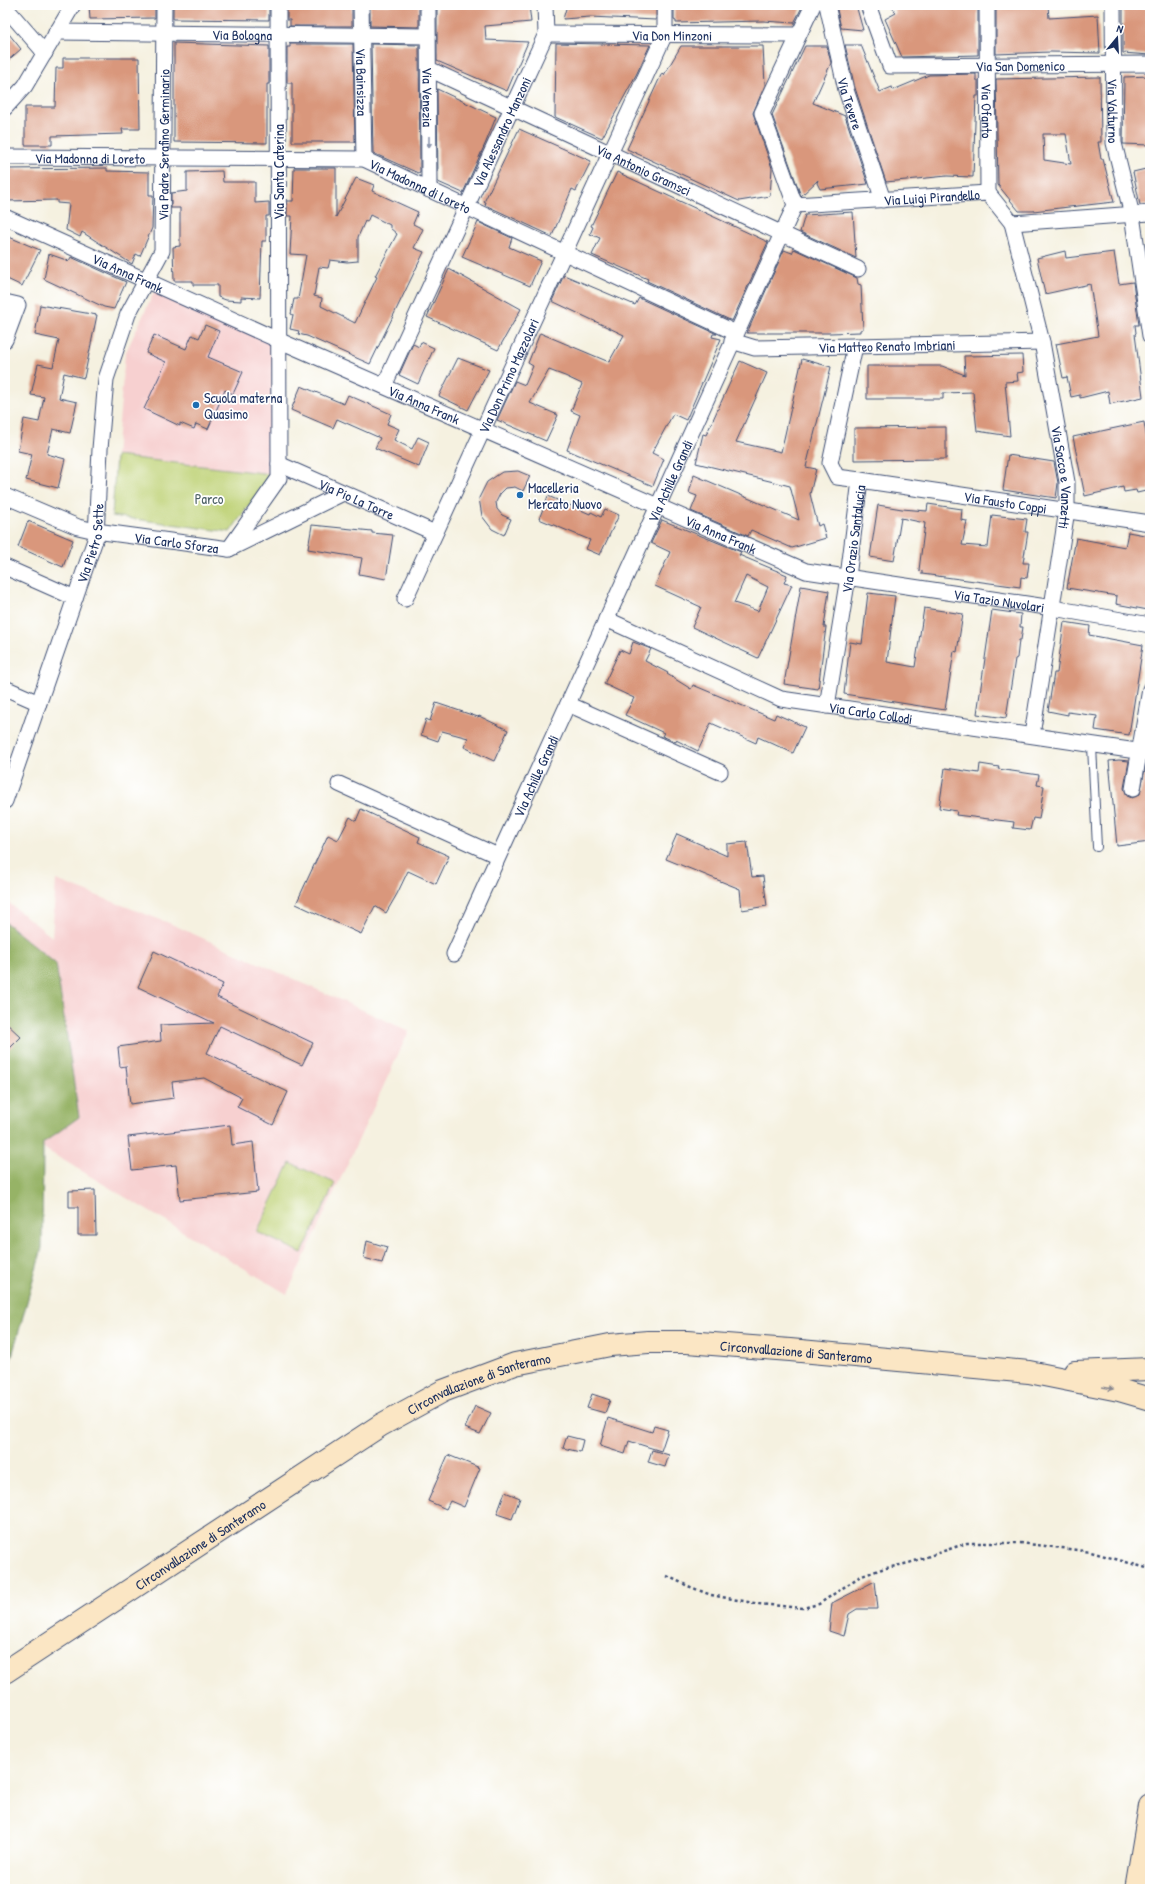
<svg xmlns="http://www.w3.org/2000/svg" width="1155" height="1894" viewBox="0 0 1155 1894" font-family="'Patrick Hand',sans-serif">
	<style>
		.built { fill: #f7d0d0 }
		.green { fill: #bed175; stroke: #6c806a }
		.forest { fill: #96b366; stroke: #587162 }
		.building { fill: #d9977b; fill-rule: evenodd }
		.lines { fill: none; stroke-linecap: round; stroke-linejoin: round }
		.service-casing { stroke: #3c4c72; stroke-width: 10 }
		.minor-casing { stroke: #3c4c72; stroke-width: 17 }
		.secondary-casing { stroke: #3c4c72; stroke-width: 24 }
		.path { stroke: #3c4c72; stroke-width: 2.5; stroke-dasharray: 3 3; stroke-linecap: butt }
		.service { stroke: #fff; stroke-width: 8 }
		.minor { stroke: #fff; stroke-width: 15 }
		.secondary { stroke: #fbe6c4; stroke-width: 22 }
		.oneway { fill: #8d97ae }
		.oneway2 { fill: #8b8a91 }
		.poi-dot { fill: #1f6fb2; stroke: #fff; stroke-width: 1.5 }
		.labels { text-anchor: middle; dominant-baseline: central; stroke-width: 3.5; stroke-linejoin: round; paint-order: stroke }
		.street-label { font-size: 14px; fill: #1b2f5e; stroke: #fff }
		.poi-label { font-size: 14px; fill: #1b2f5e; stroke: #fff; text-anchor: start }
		.park-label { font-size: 14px; fill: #4c6065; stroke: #fff }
	</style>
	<rect width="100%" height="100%" fill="#fff"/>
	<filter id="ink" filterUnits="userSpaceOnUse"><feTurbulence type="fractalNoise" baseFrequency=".025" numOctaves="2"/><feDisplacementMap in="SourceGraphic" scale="8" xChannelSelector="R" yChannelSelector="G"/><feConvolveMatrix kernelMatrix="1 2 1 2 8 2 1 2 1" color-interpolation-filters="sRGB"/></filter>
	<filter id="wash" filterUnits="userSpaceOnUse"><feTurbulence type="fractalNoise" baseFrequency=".012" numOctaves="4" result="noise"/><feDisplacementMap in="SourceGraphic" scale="16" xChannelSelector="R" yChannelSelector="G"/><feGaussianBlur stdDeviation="0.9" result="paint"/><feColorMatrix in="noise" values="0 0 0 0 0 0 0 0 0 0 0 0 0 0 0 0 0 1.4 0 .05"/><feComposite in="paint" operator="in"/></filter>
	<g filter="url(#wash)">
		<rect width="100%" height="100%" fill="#f5f1e0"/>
		<path class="built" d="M155,290l118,53 -2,131 -155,-18 9,-102z
			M56,880l113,43 240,108 -122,263 -244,-146 13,-184 -51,-42v-22l47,37z"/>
		<path class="green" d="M116,456l155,18 -41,58 -118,-16z
			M290,1163l45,20 -33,70 -45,-21z"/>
		<path class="forest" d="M5,922l51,42 23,153 -36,26 -1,105 -37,133z"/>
		<g id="blocks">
			<path class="building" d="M89,5h66v13l-65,1z
				M173,5h96v15l-96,-1z
				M287,5h65v21h-62v-6h-3z
				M370,5h49v22l-49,-1z
				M437,5h92l2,17 -46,4 1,14 42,2 -21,49 -70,-30z
				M567,5h89v15l-66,-3 -27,2z
				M674,5h129l-9,18 -31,-2 -87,2v-2l-2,-1z
				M836,5h20l7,25 -22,-2z
				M891,5h87v50l-76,2 -17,-38 11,-6z
				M996,5h52l1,13 49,-3 2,38 -49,-1 -55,2z
				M1123,5h18l1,3 8,-1v48l-27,-2z
				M5,29l16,20 -16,14z
				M174,43l95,3v38h-2v59l-93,-1z
				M556,43l94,2 -13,28 -35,65 -47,-21z
				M290,44h63l2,98h-63v-59h-5v-36h3z
				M371,44l48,1 1,127 -2,1 -45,-20z
				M845,45h16l19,47 12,-5 1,3 36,-15 47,-1v6h2v16h-2l-3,81 -26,-1 -61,6 -31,-94z
				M681,46h82l2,39 -12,28 19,55 -2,28 -31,5 -112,-52 35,-76 2,2z
				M805,46h22l4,17 -18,40 32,13 23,68 -48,5 -3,-6 1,-3 -17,16 -29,-81z
				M63,58h76l1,71h-18l1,5 -71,2v9h-27v-38h30l1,-39h7z
				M1150,76v69l-27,-1 1,-67z
				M1100,77l1,65h-3l3,17h2l11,43 -81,9h-14l-21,-26 -2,-106zM1043,134h23l5,30 -27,-4z
				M437,89l59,28 -10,25 -23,51 -25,-11z
				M519,129l72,32 -15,30 -4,-2 -20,47 -67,-31 1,-3h-2z
				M107,168v3l42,1v23h4l-1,33 -12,28 -4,-2 -4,10 -50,-32 -2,5 -14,-7 3,-26 -12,-1v-3l-52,1v-32z
				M294,168h42v49l20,-39 18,7 -2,6 46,21 -5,12 10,5 -9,19 10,4 -54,112 -63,-28 -9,-2 1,-3 -9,-2 3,-14 -2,-1 3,-15h4l8,-44 -16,-1 2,-38h-5v-15h6zM370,215l20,10v3l7,6 -22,42 2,1 -22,46 -34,-17 1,-8 -8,-2 5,-29 9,1 2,-8 17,2 11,-1v-24l7,-16 2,1z
				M1150,168v36l-10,1 -7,-33z
				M222,171l1,11h32v21l14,-1v14h-3v25h-4l-2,57 -19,-1v4l-15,-1 -8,-3v-12h-25v-4h-19l-1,-34 7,-1v-38h-9v-15l16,-2v-19z
				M617,172l151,70 -36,79 -85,-40 1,-2 -56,-24 8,-17 -10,-4 3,-7 -2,-1z
				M853,212l3,46 -56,-26 5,-17z
				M478,222l34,16 -3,9 32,14 -11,25 -68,-29z
				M9,237l31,13 -18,36 -17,-8v-32z
				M794,249l63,29 1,6 3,1 2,44 -3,1v2l-30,1h-83l37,-83 8,3z
				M1065,251l1,7 48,-6 5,32 14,-2 6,43h-4l1,8 -1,1 8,63 -33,7 -2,-13 -28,7v-3l-9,2 -4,-20 -4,1 -7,-34 42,-8 -8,-52 -45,10 -8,-36z
				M49,254l20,7 2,-4 55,25 -12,27 -10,-2 -60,-28z
				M449,269l72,40 -23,41 -71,-33z
				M564,275l71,30 4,-7 78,36h-4l-1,3 9,2 -35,81 -13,-6 -21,39 12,6 -11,27 -86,-36 13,-35 -9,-4 11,-27 -17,-8 -16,-6 -19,33 28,12 -12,26 -49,-21 18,-39 10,4 8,-19 -5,-3 12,-30 69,29 15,-27 -72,-34z
				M40,305l57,10 -13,63 -20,-5 -5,25 18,4 -7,31 -17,-4 -6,25 18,5 -7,29 -32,-8 6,-26 -14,-3 6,-32 15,3 5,-25 -13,-2 7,-31 15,3 6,-27 -24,-5z
				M205,325l14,6 -11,26 35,15 -10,22 -8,-4 -17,39 -12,-5 -2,5 -14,-6v3l-36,-17 22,-47 -20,-9 8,-18 32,14 6,-14 7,3z
				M421,342l13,6 -16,36 -19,-9 14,-31 6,3z
				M1022,355l1,17 -6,1 1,8 -13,1 5,54 -33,-5 -4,-39 -30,1v6h-76v-33h75l23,9 -1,-19z
				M458,358l31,12 -21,40 -29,-14z
				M802,359l29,8 -25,100 10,2 -6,25 8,32 4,-2 4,14 -34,10 -41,-18 -3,6 -57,-25 6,-15 -8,-3 5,-18 105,45 -9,-34 -94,-23 7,-29 3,1 34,-74 27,12 -31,69 45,10z
				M301,386l43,18 4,-9 43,19 -4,10 12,5 -5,11 18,9 6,-12 11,5 -10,25 -44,-19 5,-10 -43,-19 -4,9 -42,-18z
				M1144,422l6,36v32l-13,3 -1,-3 -12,2 -1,-5 -38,9 -12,-59z
				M946,427v32l-92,1v-32z
				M1008,455l46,7 4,21 -2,15 -53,-8z
				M518,471l12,5 -7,15 -8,-4 -9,1 -6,6 -4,8 1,7 5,6 9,4 -7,16 -12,-6 -10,-13 -3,-18 8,-16 15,-10z
				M548,496l42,18 1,-2 10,5 4,-8 14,6 -19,40 -14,-6 4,-9 -51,-21z
				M928,504l34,5 -1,11 6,1 -5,24 26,2 4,-32 35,4 -2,13h3l-5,31h6l-2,15 -6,-1 -1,10 -98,-13v-3l-3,-1 6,-47 -24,-5 -7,43 -24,-4 8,-52 24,4 25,2z
				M662,520l79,32 -2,3 48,20 -3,8 8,2 -34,73 -66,-31 9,-20 -46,-21 15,-34 -19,-9zM746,576l22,11 -10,24 -24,-8z
				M28,521l45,19 -10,27 -45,-20z
				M312,525l60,6v2l21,2 -7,44 -27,-5 3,-16 -54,-9z
				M1128,532l22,4v61l-2,13 -32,-6 1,-8 -50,-8 9,-50 49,9z
				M801,586l28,5 -5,36h2l-8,62 -34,-5z
				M868,593l27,3 -8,66 28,5 9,-59 39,6 -6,38 -3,-1 -9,59 -101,-16 6,-52 12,2z
				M992,610l29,4 -1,13h3l-2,13h-2l-2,18 -2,1 -9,59 -29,-4z
				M1064,622l26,4 -1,9 54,10 -14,90 -34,-5 2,-14 -29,-4v3l-20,-4 6,-38h3z
				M633,642l18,7 -6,12 23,12 -1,1 24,15 2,-4 81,34 2,-5 29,13 -12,26 -35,-16 -2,6 -45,-20 -13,28 -22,-11v2l-14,-6 2,-3 -39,-18 9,-17 -30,-14 16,-34 9,4z
				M436,703l42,14 1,-1 29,14 -14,31 -30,-14 4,-9 -26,-7 -4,10 -17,-6 5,-16 4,2z
				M1119,760l10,1 -5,27 3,8 5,2 8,-4 6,-30 4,1v77l-33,4 -8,-85z
				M980,764l19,3 -1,2 41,6 -2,10 7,1 -5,33 -6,-1 -3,12 -17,-2 1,-6 -58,-7 1,-4 -18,-3 6,-40 34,5z
				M361,809l59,28 -2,5 31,14 -13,28 -28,-13 -11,23 -11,19 -11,-7 -14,28 -65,-30 32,-69 10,5 12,-23 6,4z
				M677,834l50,22v-12l20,-2 5,35 11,-1 4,30 -25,4 -2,-21 -74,-30z
				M154,951l69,33 -6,13 96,46 -11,22 -82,-39 -13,27 81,39 -15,33 -36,-18 5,-9 -38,-20 -32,4 2,16 -44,6 -4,-38 -6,1 -2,-20 43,-6 -1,-16 54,-2 -76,-36z
				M5,1022l16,15 -16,16z
				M230,1125l2,20 21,-3 5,50 -78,8 -4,-35 -44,5 -4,-33z
				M95,1190l1,45h-18v-28h-9v-16z
				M367,1241l20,6 -5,16 -18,-5z
				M592,1394l18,6 -5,13 -18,-5z
				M475,1406l16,7 -11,21 -15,-6z
				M608,1418l44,14 2,-6 14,4 -7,21 -32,-10 -4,13 -25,-8z
				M567,1436l16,4 -3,12 -17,-4z
				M652,1450l17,5 -4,12 -17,-5z
				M448,1455l32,13 -16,39 -14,-6 -4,8 -18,-8z
				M505,1492l15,6 -8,21 -15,-5z
				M875,1581l3,28h-21l-8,5 -5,22 -15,-5 3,-28z"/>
		</g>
	</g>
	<g filter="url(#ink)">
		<use href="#blocks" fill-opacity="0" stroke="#3c4c72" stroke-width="1"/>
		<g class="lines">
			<g class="service-casing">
				<path id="service" d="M1092,746l5,101"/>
			</g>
			<g class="minor-casing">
				<g id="minor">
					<path id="s1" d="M361,5l3,154"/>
					<path id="s2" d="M428,5l1,185"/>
					<path id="s3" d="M827,5l19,85 37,110"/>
					<path id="s4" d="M868,5l22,61 260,-2"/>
					<path id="s5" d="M987,5l1,188"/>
					<path id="s6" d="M1113,5l1,138 18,72 18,121"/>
					<path d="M5,7l40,46"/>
					<path id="s7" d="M56,32l372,4"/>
					<path id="s8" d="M546,34l252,1"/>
					<path id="s9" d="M429,69l429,200"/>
					<path d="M5,108l20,-22 48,-81"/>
					<path id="s10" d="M5,157l359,2 372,174"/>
					<path id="s11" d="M795,205l193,-12 24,30 138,-10"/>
					<path id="s12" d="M5,217l273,123 528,231 247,37 97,17"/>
					<path id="s13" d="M1012,223l30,119 25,140v28l-35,225"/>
					<path d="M5,302l13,3 -13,35"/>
					<path id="s14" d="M732,341l23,7 287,-6"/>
					<path id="s15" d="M384,386l162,-352 -1,-29"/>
					<path id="s16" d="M279,464l156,69"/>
					<path id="s17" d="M860,480l290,43"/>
					<path id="s18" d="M5,496l73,31 18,4 133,18 114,-56"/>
					<path d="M229,549l50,-71 -1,-473"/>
					<path d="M5,567l70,31"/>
					<path id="s19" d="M405,599l260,-565v-29"/>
					<path id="s20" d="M606,619l175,80 369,54"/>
					<path d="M5,688l34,15"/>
					<path d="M568,704l152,68"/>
					<path id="s21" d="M827,706l21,-129 12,-97 -23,-3 -7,-14 25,-117"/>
					<path d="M339,784l159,72"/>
					<path d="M1133,789l17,-100"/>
					<path id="s22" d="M5,801l91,-264 4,-88 6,-70 22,-65 34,-63 2,-246"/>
					<path id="s23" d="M454,954l341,-749 -33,-92 51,-108"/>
				</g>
			</g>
			<g class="secondary-casing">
				<g id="secondary">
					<path d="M1075,1372l75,-3"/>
					<path id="s24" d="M5,1672l376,-247 62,-34 72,-27 95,-19 38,-3h39l103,8 239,22 90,18 31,9"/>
					<path d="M1136,1889l14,-83"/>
				</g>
			</g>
			<path class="path" d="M667,1576l21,10 23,9 48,9 44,4 16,-4 40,-27 23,-8 27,-6 58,-20h53l42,5 29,4 59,17"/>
			<use href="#service" class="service"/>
			<use href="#minor" class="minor"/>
			<use href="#secondary" class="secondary"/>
		</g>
		<defs><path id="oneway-solid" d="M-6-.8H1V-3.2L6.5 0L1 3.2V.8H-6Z"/></defs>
		<use class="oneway" href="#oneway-solid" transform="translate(429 142) rotate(90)"/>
		<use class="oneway2" href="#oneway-solid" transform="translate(1108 1388) rotate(10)"/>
	</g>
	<g class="poi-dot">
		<circle cx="196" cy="405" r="4"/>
		<circle cx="520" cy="495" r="4"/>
	</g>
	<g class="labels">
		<g class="street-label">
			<text stroke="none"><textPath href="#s8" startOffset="126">Via Don Minzoni</textPath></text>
			<text stroke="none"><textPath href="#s7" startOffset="186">Via Bologna</textPath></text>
			<text stroke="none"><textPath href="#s4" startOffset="195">Via San Domenico</textPath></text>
			<text stroke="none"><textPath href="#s1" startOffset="77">Via Bainsizza</textPath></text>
			<text stroke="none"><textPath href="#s2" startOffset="92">Via Venezia</textPath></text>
			<text stroke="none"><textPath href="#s3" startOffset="101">Via Tevere</textPath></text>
			<text stroke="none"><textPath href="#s5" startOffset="106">Via Ofanto</textPath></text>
			<text stroke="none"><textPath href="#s6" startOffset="106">Via Volturno</textPath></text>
			<text stroke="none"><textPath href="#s15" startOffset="280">Via Alessandro Manzoni</textPath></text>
			<text stroke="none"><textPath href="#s22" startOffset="684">Via Padre Serafino Germinario</textPath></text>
			<text stroke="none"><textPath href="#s10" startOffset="85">Via Madonna di Loreto</textPath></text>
			<text stroke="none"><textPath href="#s9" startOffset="237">Via Antonio Gramsci</textPath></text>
			<text transform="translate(278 172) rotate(-90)">Via Santa Caterina</text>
			<text stroke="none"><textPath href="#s10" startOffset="421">Via Madonna di Loreto</textPath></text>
			<text stroke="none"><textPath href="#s11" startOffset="137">Via Luigi Pirandello</textPath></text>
			<text stroke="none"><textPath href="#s12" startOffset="135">Via Anna Frank</textPath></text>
			<text stroke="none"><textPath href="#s14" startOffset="156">Via Matteo Renato Imbriani</textPath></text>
			<text stroke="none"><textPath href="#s19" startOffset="246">Via Don Primo Mazzolari</textPath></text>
			<text stroke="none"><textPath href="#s12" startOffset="459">Via Anna Frank</textPath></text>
			<text stroke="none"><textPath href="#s13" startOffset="260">Via Sacco e Vanzetti</textPath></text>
			<text stroke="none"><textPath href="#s23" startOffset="520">Via Achille Grandi</textPath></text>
			<text stroke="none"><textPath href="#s16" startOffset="85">Via Pio La Torre</textPath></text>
			<text stroke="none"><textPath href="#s17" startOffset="147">Via Fausto Coppi</textPath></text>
			<text stroke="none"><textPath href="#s12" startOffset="783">Via Anna Frank</textPath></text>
			<text stroke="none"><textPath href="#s21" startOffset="169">Via Orazio Santalucia</textPath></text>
			<text stroke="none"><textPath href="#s18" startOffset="179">Via Carlo Sforza</textPath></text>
			<text stroke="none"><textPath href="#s22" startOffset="272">Via Pietro Sette</textPath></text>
			<text stroke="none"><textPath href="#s12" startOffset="1071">Via Tazio Nuvolari</textPath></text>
			<text stroke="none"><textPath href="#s20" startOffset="283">Via Carlo Collodi</textPath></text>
			<text stroke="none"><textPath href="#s23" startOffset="196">Via Achille Grandi</textPath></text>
			<text stroke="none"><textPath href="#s24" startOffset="881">Circonvallazione di Santeramo</textPath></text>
			<text stroke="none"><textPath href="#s24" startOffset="557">Circonvallazione di Santeramo</textPath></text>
			<text stroke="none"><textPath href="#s24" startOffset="233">Circonvallazione di Santeramo</textPath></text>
		</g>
		<g class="poi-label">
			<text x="204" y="397">Scuola materna<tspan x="204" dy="16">Quasimo</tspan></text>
			<text x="528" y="487">Macelleria<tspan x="528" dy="16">Mercato Nuovo</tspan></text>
		</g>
		<g class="park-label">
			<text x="209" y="498">Parco</text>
		</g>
	</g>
	<rect width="1155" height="1894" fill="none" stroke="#fff" stroke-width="20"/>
	<g transform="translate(1117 38) rotate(18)" stroke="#ffffff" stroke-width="3" paint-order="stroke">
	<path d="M0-3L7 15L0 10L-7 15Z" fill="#1b2f5e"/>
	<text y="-6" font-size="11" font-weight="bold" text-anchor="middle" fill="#1b2f5e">N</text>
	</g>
</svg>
